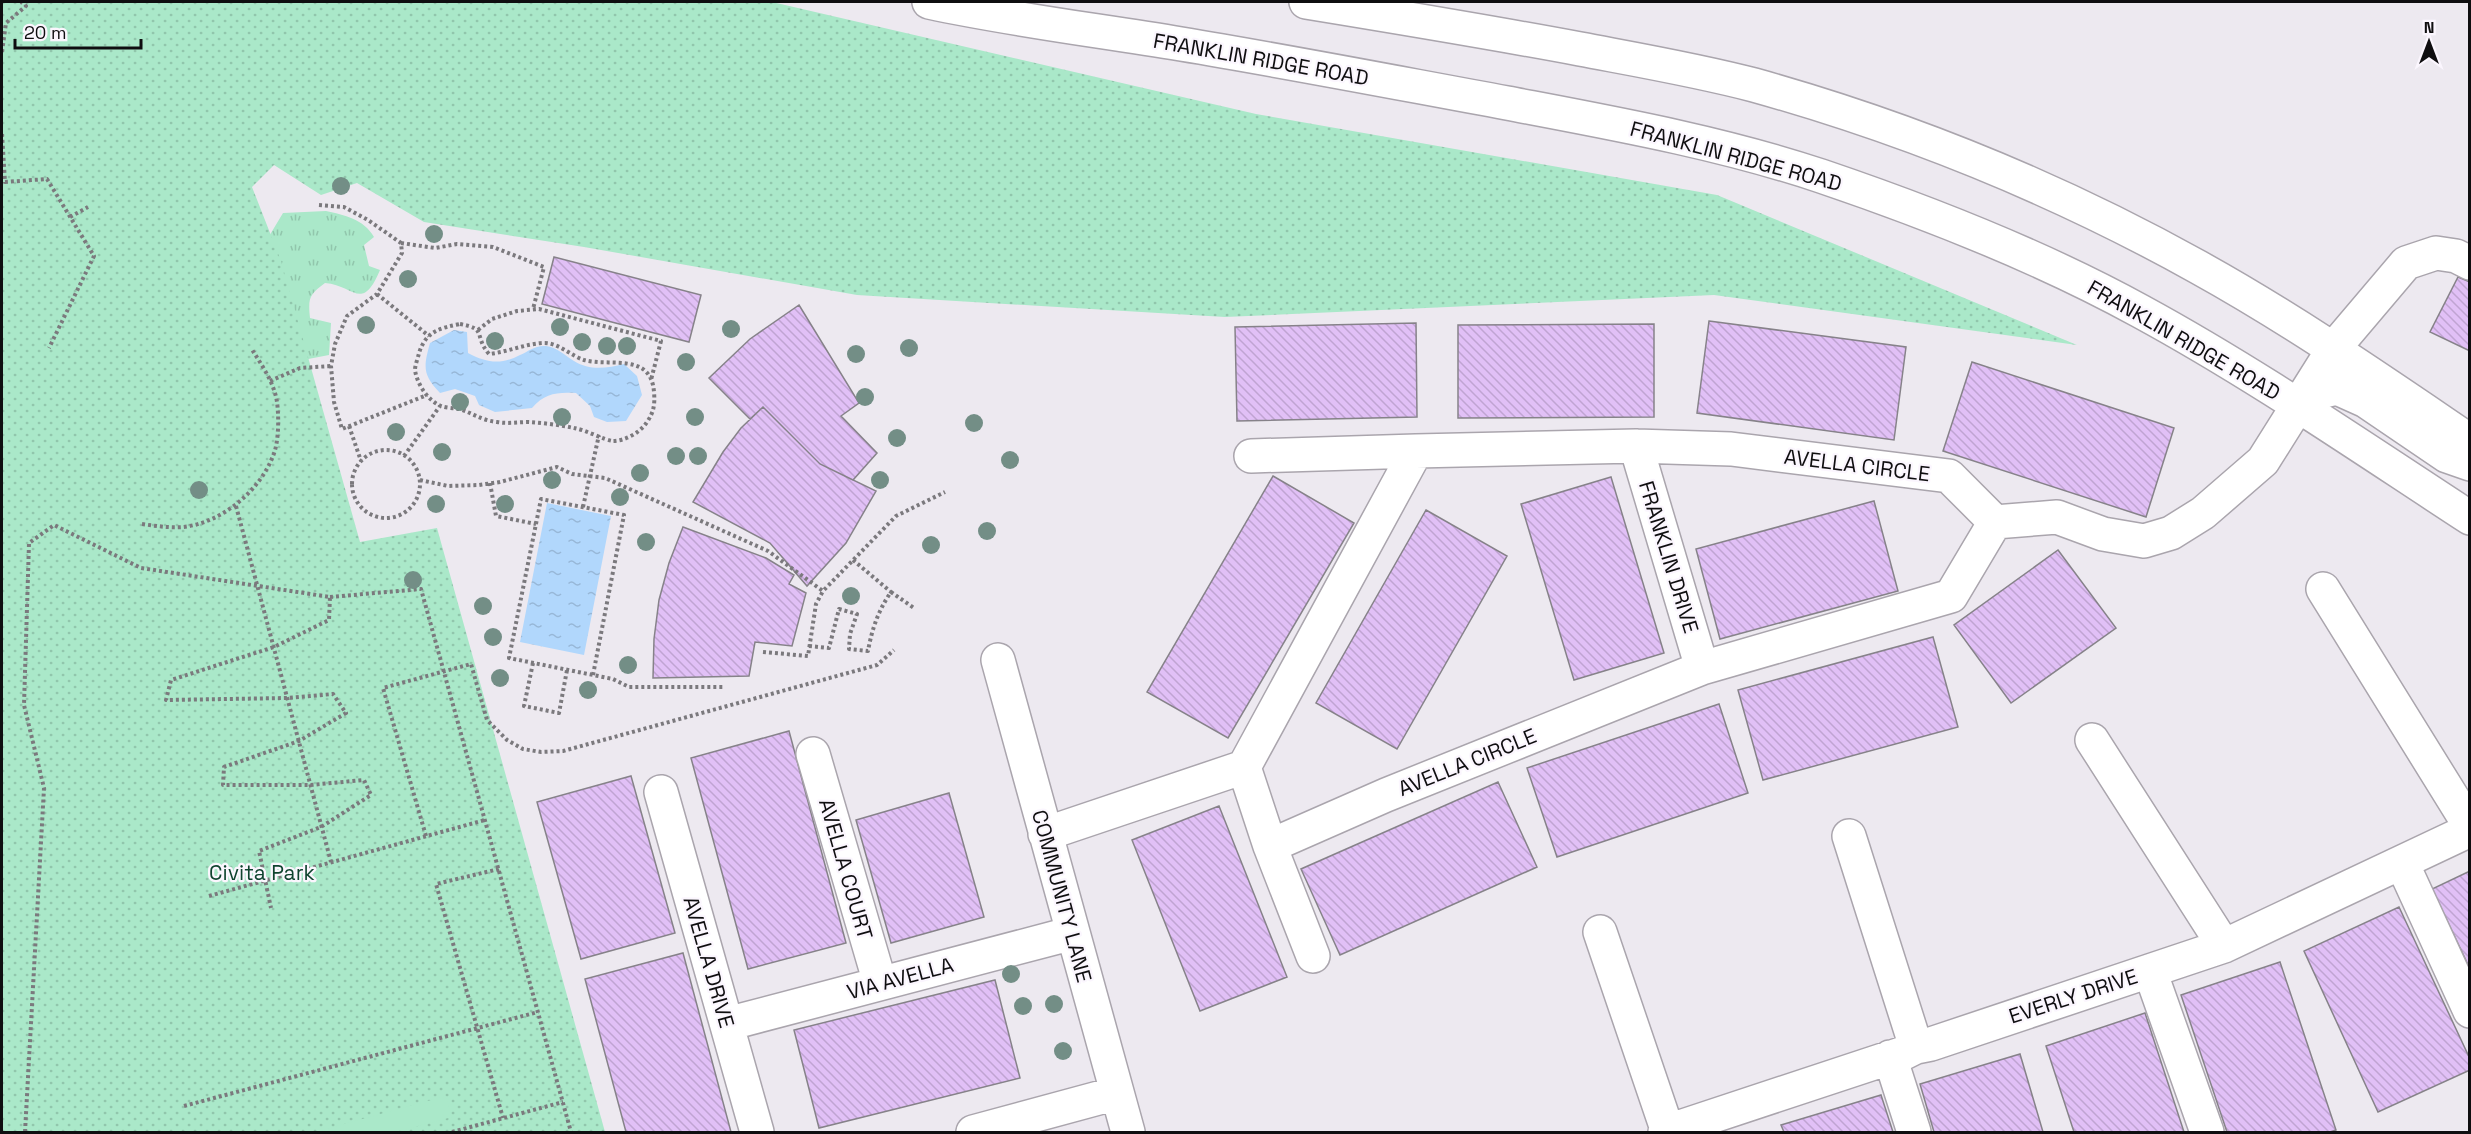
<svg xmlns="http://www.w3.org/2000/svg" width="2471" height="1134" viewBox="0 0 2471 1134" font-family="'Space Grotesk',sans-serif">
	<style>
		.grass { fill: url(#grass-tufts) }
		.park { fill: url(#park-dots) }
		.garden { fill: #aae8c9 }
		.water { fill: url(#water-ripples) }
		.building { fill: url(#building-back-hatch); stroke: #868289; stroke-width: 1.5 }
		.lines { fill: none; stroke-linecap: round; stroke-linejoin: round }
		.minor-casing { stroke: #aaa5ad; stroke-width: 36 }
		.path { stroke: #7b797d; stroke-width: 4; stroke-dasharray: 3 3; stroke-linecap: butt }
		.minor { stroke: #fff; stroke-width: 33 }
		.tree { fill: #738e86 }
		.labels { text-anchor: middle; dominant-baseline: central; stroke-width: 4.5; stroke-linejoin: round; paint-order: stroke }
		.street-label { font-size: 21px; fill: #0f0e10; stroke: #fbf6fe }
		.park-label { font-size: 21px; fill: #0f442f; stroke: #fbf6fe }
	</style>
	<defs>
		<pattern id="grass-tufts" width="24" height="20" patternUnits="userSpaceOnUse" patternTransform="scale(1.5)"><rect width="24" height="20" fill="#aae8c9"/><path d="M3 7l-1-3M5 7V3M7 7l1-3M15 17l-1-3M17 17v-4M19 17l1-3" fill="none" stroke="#91c6ac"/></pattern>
		<pattern id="park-dots" width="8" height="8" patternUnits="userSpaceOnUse" patternTransform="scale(1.5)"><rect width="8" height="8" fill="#aae8c9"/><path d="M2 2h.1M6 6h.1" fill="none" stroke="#91c6ac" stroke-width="1.8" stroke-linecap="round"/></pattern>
		<pattern id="water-ripples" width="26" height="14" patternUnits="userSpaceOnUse" patternTransform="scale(1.5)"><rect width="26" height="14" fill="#b1d7fc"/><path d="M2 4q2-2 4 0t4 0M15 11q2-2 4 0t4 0" fill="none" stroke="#97b7d7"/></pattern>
		<pattern id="building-back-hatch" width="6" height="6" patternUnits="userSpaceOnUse" patternTransform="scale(1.5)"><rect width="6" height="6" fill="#e1c0f6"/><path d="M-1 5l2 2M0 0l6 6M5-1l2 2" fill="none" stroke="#c0a4d2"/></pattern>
	</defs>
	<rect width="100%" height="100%" fill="#ede9f0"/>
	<path class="grass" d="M326,211c18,4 38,8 48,26l-10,8 5,21 11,4c-18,43 -26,15 -55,13 -16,12 -17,15 -15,35l21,5 -2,32 -31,6 -33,-118 18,-30z"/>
	<path class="park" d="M2,2h770l484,112 461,81 360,150 -363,-50 -489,22 -368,-22 -273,-48 -160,-25 -67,-39 -36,12 -47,-30 -22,22 29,74 79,281 77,-14 168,604h-603z"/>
	<path class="garden" d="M446,1096l6,21 -57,15h-80z"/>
	<path class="water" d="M454,330l13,2 1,21c19,10 33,12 52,2 9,-4 15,-10 26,-9 10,1 20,10 28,15 16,10 33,7 50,3l13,12 5,19 -16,26 -19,1 -13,-5 -4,-11 -14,-13c-19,-1 -31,0 -44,15l-37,4 -16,-7 -4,-9 -20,-7 -15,4c-17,-18 -17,-25 -10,-50z
		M547,503l64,13 -27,139 -64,-13z"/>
	<path class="building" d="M554,257l147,38 -12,47 -147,-38z
		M2458,277l12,5v69l-40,-19z
		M799,305l60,98 -18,13 36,37 -24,27 -33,-16 -57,-57 -13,12 -41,-41 41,-39z
		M1709,321l197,26 -12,93 -197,-27z
		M1416,323l1,94 -180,4 -2,-94z
		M1654,324v93l-196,1v-93z
		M1972,362l202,66 -28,89 -203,-66z
		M763,407l57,57 56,27 -30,52 -39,43 -37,-43 -77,-41 30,-50 18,-24z
		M1273,476l81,47 -126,215 -81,-46z
		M1611,477l53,176 -90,27 -53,-176z
		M1874,501l24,90 -178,48 -24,-90z
		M1426,510l81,46 -110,193 -81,-46z
		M683,527l83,31 28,17 -5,9 17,9 -14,53 -37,-4 -6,34 -96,2 1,-39 5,-39 10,-37z
		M2058,550l58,78 -105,75 -57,-78z
		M1933,637l25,90 -195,53 -25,-90z
		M1719,704l29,89 -191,64 -30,-89z
		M789,731l57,212 -98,26 -57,-211z
		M631,776l44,157 -94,26 -44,-157z
		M1498,782l39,85 -197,88 -39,-86z
		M949,793l35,124 -93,26 -35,-123z
		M1219,806l68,171 -87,34 -68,-171z
		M2470,871v98l-38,-80z
		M2399,907l71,152v11l-92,42 -74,-161z
		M683,953l48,179h-105l-41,-153z
		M2280,962l56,168 -6,2h-103l-46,-137z
		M995,980l25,98 -201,50 -25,-98z
		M2145,1013l39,119h-110l-28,-86z
		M2020,1054l23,78h-109l-14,-48z
		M1881,1095l12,37h-109l-3,-7z"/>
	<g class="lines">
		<g class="minor-casing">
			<path id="minor" d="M929,2c83,18 168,28 252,42 109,18 217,39 326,59 105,20 212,39 314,73 109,37 219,80 319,135 114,62 221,136 330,207
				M1306,2c92,15 183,30 274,47 58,11 117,21 174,36 154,43 304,104 444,182 94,52 182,113 272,174
				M2297,405l19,-12 21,-5 29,13 81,55 23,8
				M1636,446l95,3 218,27 46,46 -44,74 -249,72 -316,127 -116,51 -26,-79 172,-316z
				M1636,446l66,222
				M1251,456l165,-5
				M1995,522l62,-5 46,17 41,7 27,-8 32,-20 60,-52 71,-113 72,-85 30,-10 20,3 14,7
				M2323,589l147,237
				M998,660l130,472
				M2092,740l132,206
				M813,754l67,229
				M661,792l96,340
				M1045,834l199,-67
				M1849,836l67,211
				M1270,846l43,110
				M2402,863l68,148
				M1600,932l68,200
				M2150,971l57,161
				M727,1024l346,-91
				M1890,1057l24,75
				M973,1132l144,-39
				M1665,1132l239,-79 12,-6 15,-3 293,-98 246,-116"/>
		</g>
		<path class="path" d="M2,52l4,-29 20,-17 -5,-4
			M2,134l3,48 42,-3 47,77 -45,92
			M319,205l25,2 24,13 33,23 1,10 -25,41 -30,22 -12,28 -4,22 3,36 8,27 85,-34
			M70,217l18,-10
			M401,243l34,5 22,-4 36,3 51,20 -11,42
			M377,294l52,42
			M460,324c28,5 13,11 29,30 18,-2 36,-10 54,-11 15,-1 28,13 41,17 26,7 67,-8 70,32 1,12 0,20 -7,30 -6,10 -22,19 -34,19 -9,-1 -27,-11 -39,-13 -14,-3 -30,-5 -45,-6 -11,0 -21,2 -32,0 -17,-2 -24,-9 -38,-13 -6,-1 -13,-1 -18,-3 -13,-5 -24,-22 -26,-36 0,-5 3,-12 4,-17 7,-22 21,-25 41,-29z
			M478,330l14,-11 25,-8 22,-2 122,32 -10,39
			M270,381l30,-13 31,-2
			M349,426l12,35
			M352 484a34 34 0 1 1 68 0a34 34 0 1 1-68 0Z
			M404,456l36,-50
			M420,480l28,6 31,-1 21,-3 57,-15 15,7 33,4 163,73 55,40 73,-75 49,-24
			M490,483l6,33 40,8
			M236,506l95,356
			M583,507l16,-72
			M142,524c14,2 27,4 41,3 38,-4 76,-35 90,-71 6,-14 6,-39 4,-54 -3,-20 -16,-38 -26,-54
			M853,560l38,32
			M330,597l91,-8 150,543
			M809,646l20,2 10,-39 18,5 -7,20 -1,15 19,2c4,-22 10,-40 23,-59l23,16
			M763,652l45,4 8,-52 7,-13
			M533,663l-9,43 35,7 8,-43
			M593,675l31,-160 -83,-16 -32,159 104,21 16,8h96
			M426,836l-43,-148 88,-24 16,56 20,20 16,9 18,3 22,-1 314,-86 17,-15
			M499,869l-63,15 67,234
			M209,896l276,-76
			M184,1106l354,-94
			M25,1132l19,-344 -20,-83 5,-162 25,-18 87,43 189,29 -1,23 -55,27 -103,33 -5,20 121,-2 46,-4 13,19 -47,28 -75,26 -1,18h87l54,-5 7,15 -50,32 -62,24 12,57
			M452,1132l111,-30"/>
		<use href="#minor" class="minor"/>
	</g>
	<g class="tree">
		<circle cx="341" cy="186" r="9"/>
		<circle cx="434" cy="234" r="9"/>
		<circle cx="408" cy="279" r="9"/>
		<circle cx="366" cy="325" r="9"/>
		<circle cx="560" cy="327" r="9"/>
		<circle cx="731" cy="329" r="9"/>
		<circle cx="495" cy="341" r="9"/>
		<circle cx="582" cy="342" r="9"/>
		<circle cx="607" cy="346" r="9"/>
		<circle cx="627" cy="346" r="9"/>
		<circle cx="909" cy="348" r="9"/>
		<circle cx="856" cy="354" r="9"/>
		<circle cx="686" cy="362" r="9"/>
		<circle cx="865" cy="397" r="9"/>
		<circle cx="460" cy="402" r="9"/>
		<circle cx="562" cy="417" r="9"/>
		<circle cx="695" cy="417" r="9"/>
		<circle cx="974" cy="423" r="9"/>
		<circle cx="396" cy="432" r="9"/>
		<circle cx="897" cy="438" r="9"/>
		<circle cx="442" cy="452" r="9"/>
		<circle cx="676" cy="456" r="9"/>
		<circle cx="698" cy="456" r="9"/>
		<circle cx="1010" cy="460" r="9"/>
		<circle cx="640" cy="473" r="9"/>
		<circle cx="552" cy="480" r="9"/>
		<circle cx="880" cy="480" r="9"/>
		<circle cx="199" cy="490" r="9"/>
		<circle cx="620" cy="497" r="9"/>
		<circle cx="436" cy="504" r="9"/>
		<circle cx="505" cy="504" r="9"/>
		<circle cx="987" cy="531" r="9"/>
		<circle cx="646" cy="542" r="9"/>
		<circle cx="931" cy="545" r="9"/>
		<circle cx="413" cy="580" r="9"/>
		<circle cx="851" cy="596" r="9"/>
		<circle cx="483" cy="606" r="9"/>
		<circle cx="493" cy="637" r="9"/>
		<circle cx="628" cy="665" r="9"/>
		<circle cx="500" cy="678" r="9"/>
		<circle cx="588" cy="690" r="9"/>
		<circle cx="1011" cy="974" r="9"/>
		<circle cx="1054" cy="1004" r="9"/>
		<circle cx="1023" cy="1006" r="9"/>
		<circle cx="1063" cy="1051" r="9"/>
	</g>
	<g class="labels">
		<g class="street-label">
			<text transform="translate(1261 59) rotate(10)">FRANKLIN RIDGE ROAD</text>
			<text transform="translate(1736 156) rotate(15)">FRANKLIN RIDGE ROAD</text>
			<text transform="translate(2184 340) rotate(30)">FRANKLIN RIDGE ROAD</text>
			<text transform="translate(1857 465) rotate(7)">AVELLA CIRCLE</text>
			<text transform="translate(1669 557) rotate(73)">FRANKLIN DRIVE</text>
			<text transform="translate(1467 762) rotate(-22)">AVELLA CIRCLE</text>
			<text transform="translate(846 869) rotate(74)">AVELLA COURT</text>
			<text transform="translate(1062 896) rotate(75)">COMMUNITY LANE</text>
			<text transform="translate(709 962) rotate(74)">AVELLA DRIVE</text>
			<text transform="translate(900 978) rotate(-15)">VIA AVELLA</text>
			<text transform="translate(2073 996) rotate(-18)">EVERLY DRIVE</text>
		</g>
		<g class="park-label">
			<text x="262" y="872">Civita Park</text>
		</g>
	</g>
	<rect width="2471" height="1134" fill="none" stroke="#0f0e10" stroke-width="6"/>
	<g transform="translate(2429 42)" stroke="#fbf6fe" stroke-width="4.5" paint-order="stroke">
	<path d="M0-4.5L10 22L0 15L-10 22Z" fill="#0f0e10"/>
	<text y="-9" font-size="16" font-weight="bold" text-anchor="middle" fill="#0f0e10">N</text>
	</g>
	<path d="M15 39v9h126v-9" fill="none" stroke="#0f0e10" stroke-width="3"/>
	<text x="24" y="39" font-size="18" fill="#0f0e10" stroke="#fbf6fe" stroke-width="4.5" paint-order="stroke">20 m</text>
</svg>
